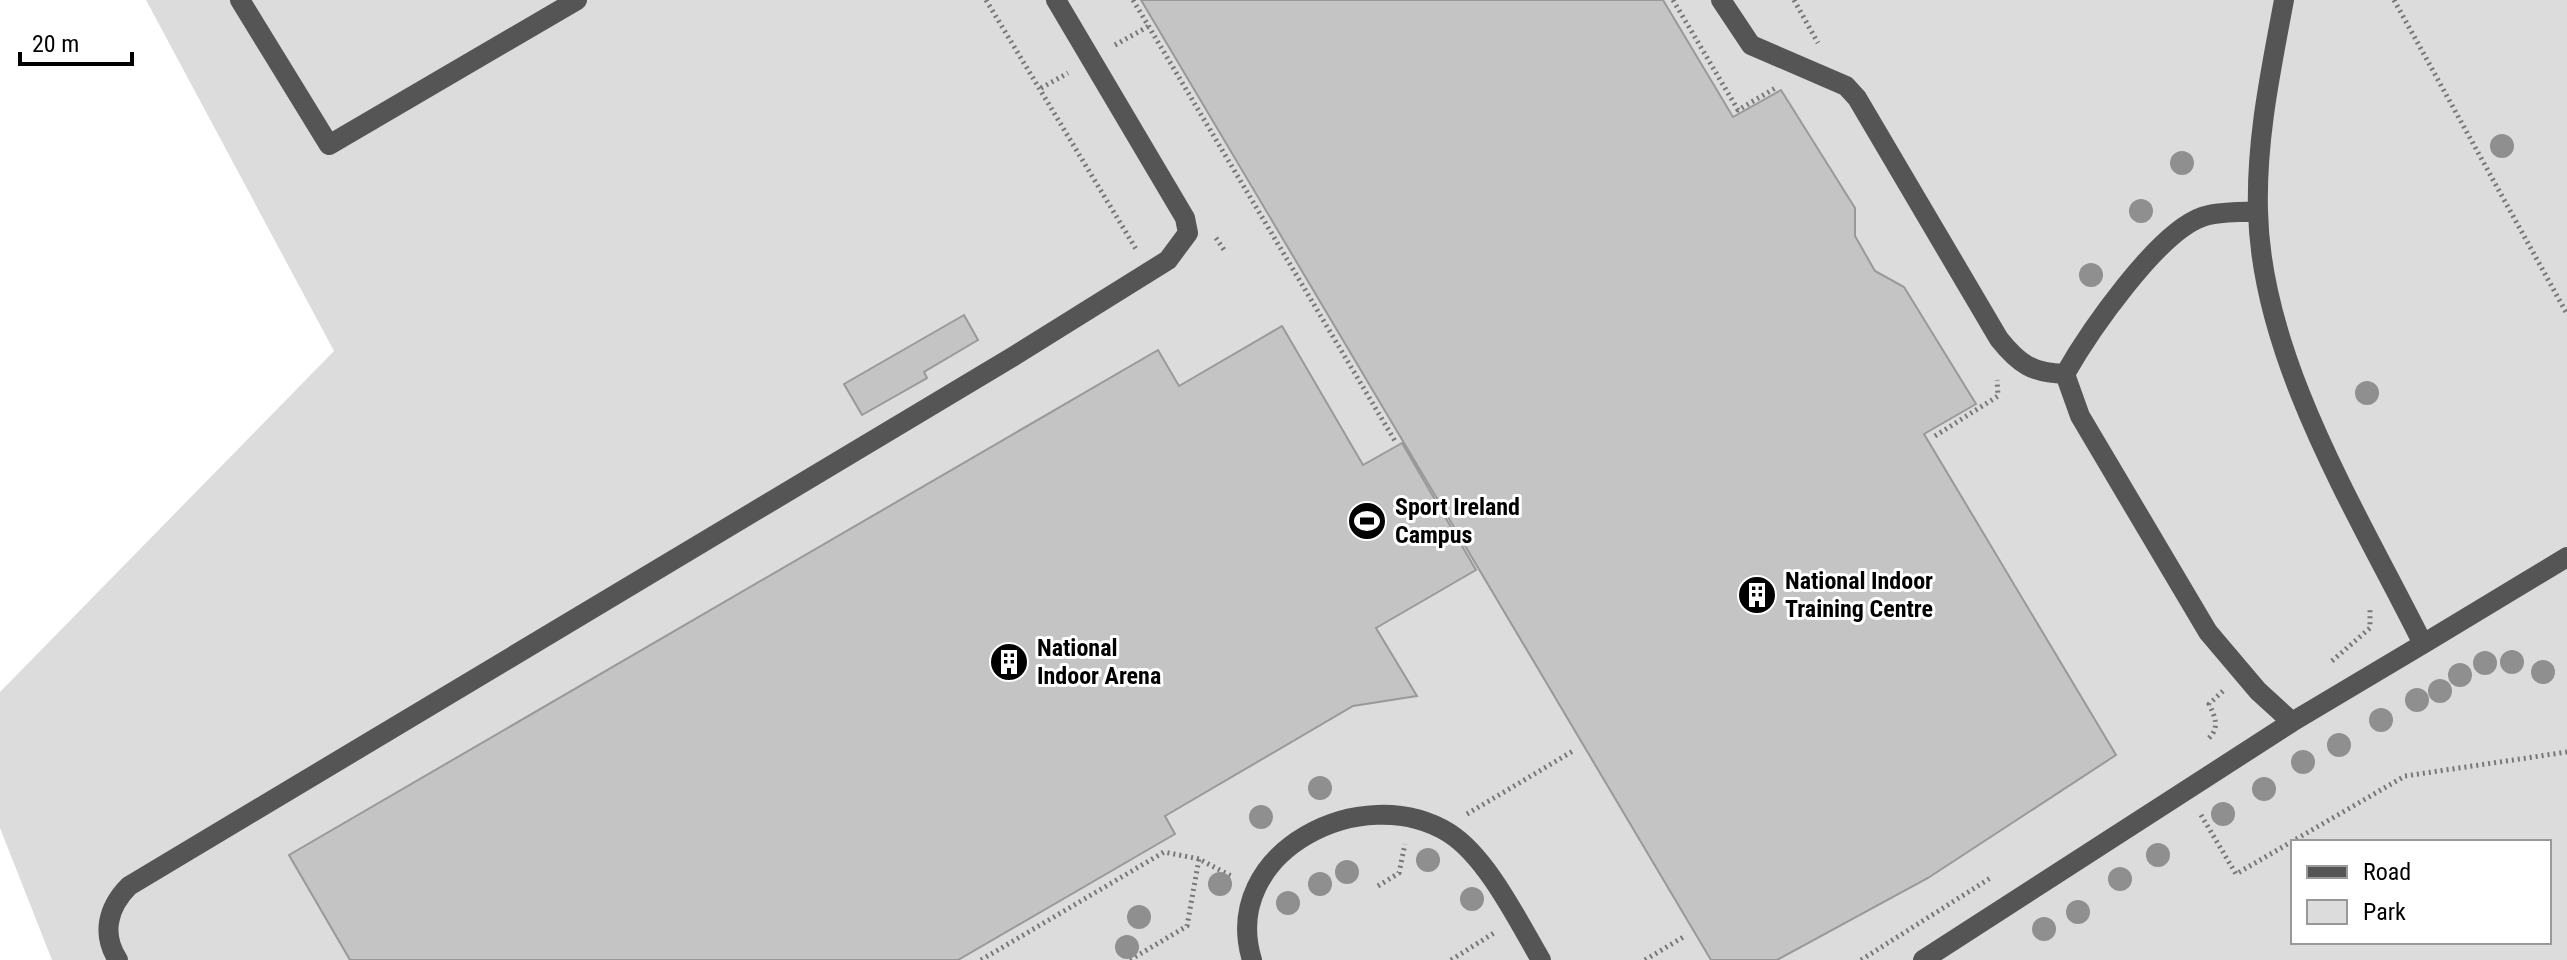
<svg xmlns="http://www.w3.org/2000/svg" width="2567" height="960" viewBox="0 0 2567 960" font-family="'Roboto Condensed',sans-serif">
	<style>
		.green { fill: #dcdcdc; fill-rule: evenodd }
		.building { fill: #c4c4c4; stroke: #999; stroke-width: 2 }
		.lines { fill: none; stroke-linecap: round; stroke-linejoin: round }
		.path { stroke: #777; stroke-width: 5; stroke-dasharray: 2 4; stroke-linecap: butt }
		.minor { stroke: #555; stroke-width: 20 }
		.tree { fill: #8f8f8f }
		.labels { text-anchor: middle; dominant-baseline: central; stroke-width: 6; stroke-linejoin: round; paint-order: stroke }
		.poi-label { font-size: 24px; font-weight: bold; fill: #000; stroke: #fff; text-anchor: start }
	</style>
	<rect width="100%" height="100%" fill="#fff"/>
	<path class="green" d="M146,0h2421v960h-2515l-52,-132v-136l334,-341zM2293,842h256v100h-256z"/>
	<path class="building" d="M1141,0h522l70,117 48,-27 74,118v28l20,35 29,16 72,117 -52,30 192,321 -188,123 -151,82h-66z
		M964,315l14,25 -54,32 3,6 -65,37 -18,-31z
		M1282,326l81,139 39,-22 74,127 -100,58 41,68 -64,10 -188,110 10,18 -217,126h-608l-61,-105 869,-505 21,36z"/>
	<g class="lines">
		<path class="path" d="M986,0l150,249
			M1133,0l262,441
			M1673,0l65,110 39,-23
			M1794,0l24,43
			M2394,0l173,314
			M1115,45l34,-19
			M1041,88l27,-15
			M1216,238l8,12
			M1935,436l63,-40 -1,-16
			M2332,661l38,-33v-19
			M2209,738c11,-11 6,-21 0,-34l14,-13
			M1467,814l106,-63
			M2201,815l35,59 169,-98 162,-24
			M1378,886l21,-13 6,-29
			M981,960l183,-108 35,7
			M1130,960l57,-34 12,-67 32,17
			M1451,960l43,-27
			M1645,960l40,-24
			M1861,960l131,-83"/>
		<path class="minor" d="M240,0l89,145 248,-145
			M1721,0l30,45 95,41 11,12 142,241c20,25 33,34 66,35
			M2284,0c-13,70 -28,139 -26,211 3,149 100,302 165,433l144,-87
			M2258,211c-18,2 -39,0 -56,6 -45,16 -113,115 -137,157l15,42 128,216 50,59 34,31
			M118,960c-17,-26 -10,-53 11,-74l885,-530 154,-96 20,-27 -3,-15 -129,-218
			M1252,960c-33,-108 110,-181 197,-127 38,24 69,88 92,127
			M1923,960l369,-238 131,-78"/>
	</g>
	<g class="tree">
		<circle cx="2502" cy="146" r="12"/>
		<circle cx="2182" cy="163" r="12"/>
		<circle cx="2141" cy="211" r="12"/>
		<circle cx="2091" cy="275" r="12"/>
		<circle cx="2367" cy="393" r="12"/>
		<circle cx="2512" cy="662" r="12"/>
		<circle cx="2485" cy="663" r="12"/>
		<circle cx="2543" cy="672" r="12"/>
		<circle cx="2460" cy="675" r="12"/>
		<circle cx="2440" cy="691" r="12"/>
		<circle cx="2417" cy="700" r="12"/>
		<circle cx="2381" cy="720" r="12"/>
		<circle cx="2339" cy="745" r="12"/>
		<circle cx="2303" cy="762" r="12"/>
		<circle cx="1320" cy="788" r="12"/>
		<circle cx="2264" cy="789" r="12"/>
		<circle cx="2223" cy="814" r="12"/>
		<circle cx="1261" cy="817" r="12"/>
		<circle cx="2158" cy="855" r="12"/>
		<circle cx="1428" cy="860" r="12"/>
		<circle cx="1347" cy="872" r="12"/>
		<circle cx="2120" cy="879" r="12"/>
		<circle cx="1220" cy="884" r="12"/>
		<circle cx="1320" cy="884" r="12"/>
		<circle cx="1472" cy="899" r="12"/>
		<circle cx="1288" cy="903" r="12"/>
		<circle cx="2078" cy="912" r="12"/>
		<circle cx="1139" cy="917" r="12"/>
		<circle cx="2044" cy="929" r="12"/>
		<circle cx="1127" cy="947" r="12"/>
	</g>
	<defs>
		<g id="stadium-disc" transform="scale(2)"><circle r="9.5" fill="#000" stroke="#fff"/><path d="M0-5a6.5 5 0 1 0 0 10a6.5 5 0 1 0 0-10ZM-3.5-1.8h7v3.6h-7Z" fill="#fff"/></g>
		<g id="building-disc" transform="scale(2)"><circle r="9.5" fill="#000" stroke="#fff"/><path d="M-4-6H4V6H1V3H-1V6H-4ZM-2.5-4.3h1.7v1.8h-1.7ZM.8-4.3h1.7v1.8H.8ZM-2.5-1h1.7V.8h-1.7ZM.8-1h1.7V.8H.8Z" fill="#fff"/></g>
	</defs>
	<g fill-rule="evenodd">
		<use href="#stadium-disc" x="1367" y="521"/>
		<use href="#building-disc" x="1757" y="595"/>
		<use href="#building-disc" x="1009" y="662"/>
	</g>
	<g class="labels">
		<g class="poi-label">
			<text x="1395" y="507">Sport Ireland<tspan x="1395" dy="28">Campus</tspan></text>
			<text x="1785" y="581">National Indoor<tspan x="1785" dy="28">Training Centre</tspan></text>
			<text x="1037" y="648">National<tspan x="1037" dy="28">Indoor Arena</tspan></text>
		</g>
	</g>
	<rect x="2291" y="840" width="260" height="104" fill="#ffffff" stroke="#999999" stroke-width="2"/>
	<rect x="2307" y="866" width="40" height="12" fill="#555555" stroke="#999999" stroke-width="2"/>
	<text x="2363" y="880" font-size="24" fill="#000000">Road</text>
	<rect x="2307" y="900" width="40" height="24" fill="#dcdcdc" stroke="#999999" stroke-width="2"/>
	<text x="2363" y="920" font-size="24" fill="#000000">Park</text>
	<path d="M20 52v12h112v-12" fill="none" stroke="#000000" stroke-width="4"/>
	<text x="32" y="52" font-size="24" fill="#000000" stroke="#ffffff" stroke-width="6" paint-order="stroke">20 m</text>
</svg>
